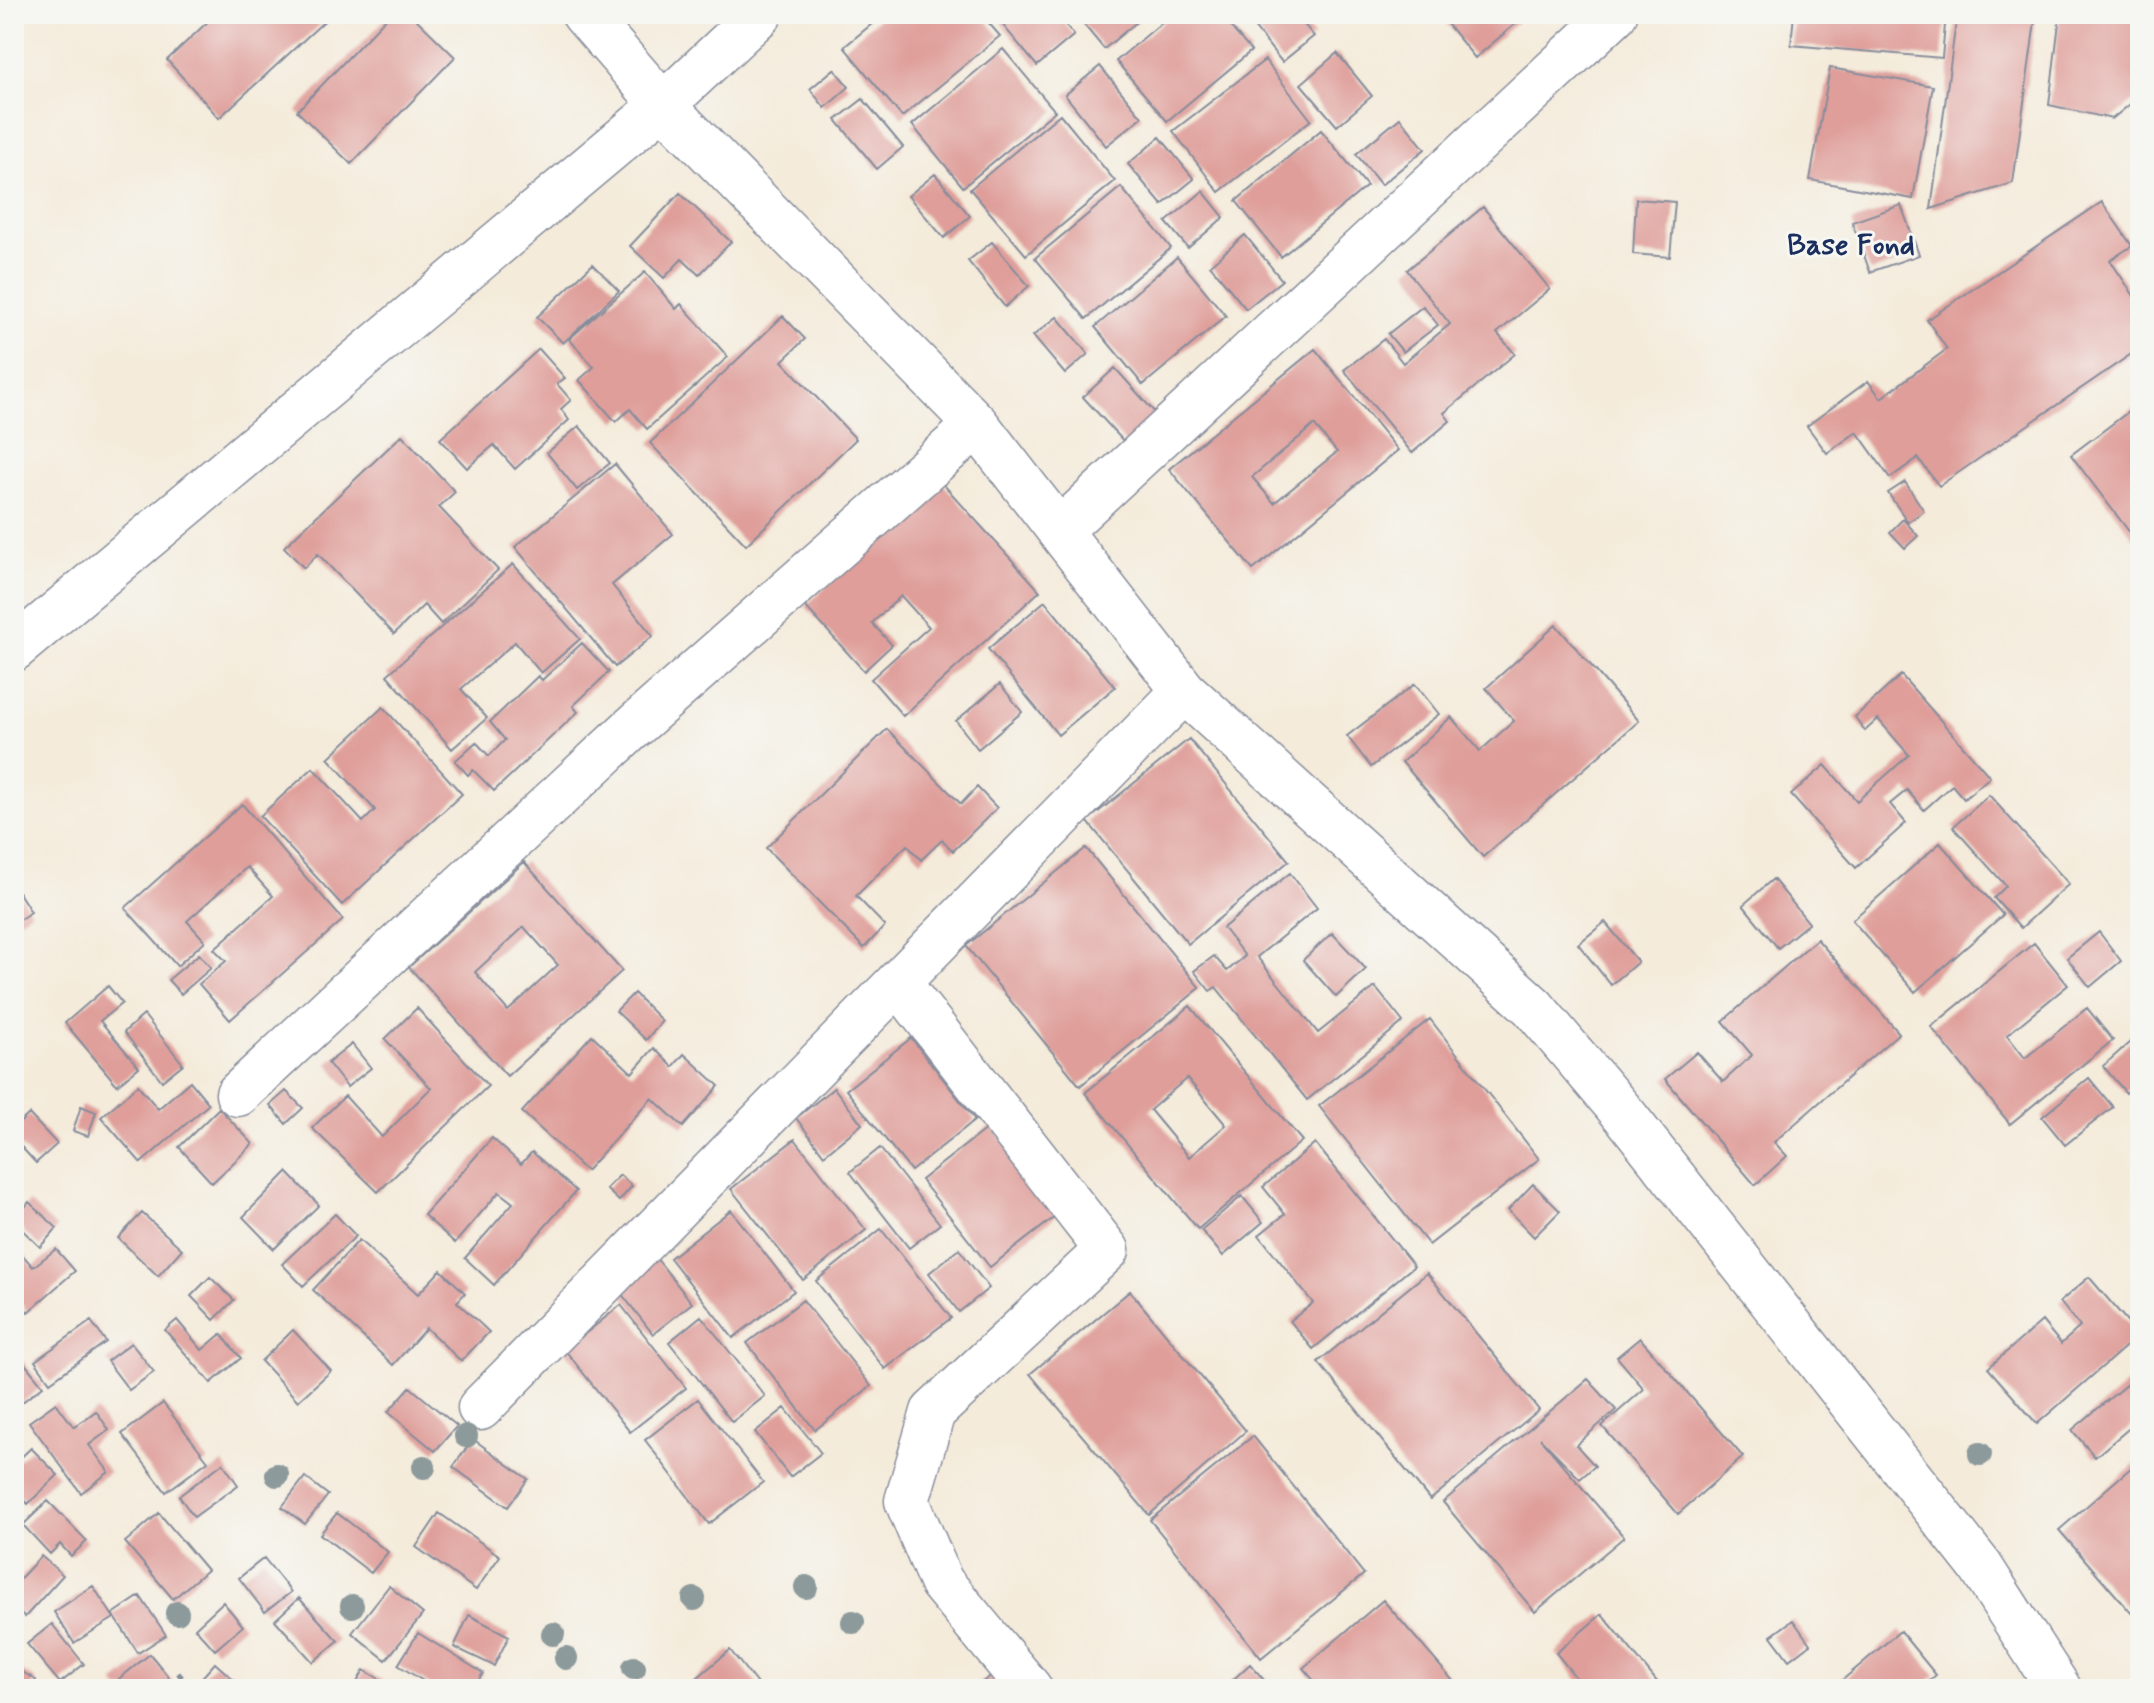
<svg xmlns="http://www.w3.org/2000/svg" width="2154" height="1703" viewBox="0 0 2154 1703" font-family="Mynerve,sans-serif">
	<style>
		.building { fill: #df9e9a; fill-rule: evenodd }
		.lines { fill: none; stroke-linecap: round; stroke-linejoin: round }
		.street-casing { stroke: #888d9c; stroke-width: 47 }
		.path { stroke: #888d9c; stroke-width: 5; stroke-dasharray: 6 6; stroke-linecap: butt }
		.street { stroke: #fff; stroke-width: 44 }
		.tree { fill: #8d9a9b }
		.labels { text-anchor: middle; dominant-baseline: central; stroke-width: 6; stroke-linejoin: round; paint-order: stroke }
		.quarter-label { font-size: 30px; font-weight: bold; fill: #1b2f5e; stroke: #f6f6f2 }
	</style>
	<rect width="100%" height="100%" fill="#f6f6f2"/>
	<filter id="ink" filterUnits="userSpaceOnUse"><feTurbulence type="fractalNoise" baseFrequency=".0125" numOctaves="2"/><feDisplacementMap in="SourceGraphic" scale="16" xChannelSelector="R" yChannelSelector="G"/><feConvolveMatrix kernelMatrix="1 2 1 2 8 2 1 2 1" color-interpolation-filters="sRGB"/></filter>
	<filter id="wash" filterUnits="userSpaceOnUse"><feTurbulence type="fractalNoise" baseFrequency=".006" numOctaves="4" result="noise"/><feDisplacementMap in="SourceGraphic" scale="32" xChannelSelector="R" yChannelSelector="G"/><feGaussianBlur stdDeviation="1.8" result="paint"/><feColorMatrix in="noise" values="0 0 0 0 0 0 0 0 0 0 0 0 0 0 0 0 0 1.4 0 .05"/><feComposite in="paint" operator="in"/></filter>
	<g filter="url(#wash)">
		<rect width="100%" height="100%" fill="#f4ebda"/>
		<g id="blocks">
			<path class="building" d="M216,14h116l-113,104 -52,-58z
				M390,14h21l44,43 -104,107 -54,-53z
				M884,14h97l19,22 -98,81 -58,-70z
				M1012,14h45l17,21 -37,31 -36,-43z
				M1075,14h71l-42,35z
				M1172,14h48l31,37 -84,70 -51,-60z
				M1248,14h47l19,22 -32,26 -37,-46z
				M1439,14h88l-52,44z
				M1794,14h152l-4,44 -151,-13z
				M1957,14h79l-23,169 -82,26z
				M2060,14h50l30,4v78l-28,23 -63,-14z
				M1003,49l52,62 -92,76 -51,-62z
				M1337,53l35,43 -35,30 -36,-42z
				M1265,60l46,60 -92,72 -46,-61z
				M1100,66l42,51 -36,29 -41,-51z
				M1830,68l103,18 -20,113 -103,-19z
				M834,69l15,18 -24,21 -15,-19z
				M863,99l40,48 -26,22 -41,-49z
				M1060,114l55,67 -89,74 -56,-66z
				M1400,118l25,31 -44,36 -25,-31z
				M1321,130l46,56 -86,71 -45,-56z
				M1160,137l34,42 -32,26 -34,-41z
				M935,174l35,42 -26,22 -36,-42z
				M1121,187l50,61 -85,71 -51,-61z
				M1203,191l21,26 -36,31 -22,-26z
				M680,193l51,49 -32,33 -17,-16 -18,19 -34,-32z
				M1636,199l39,3 -5,55 -37,-3z
				M2102,202l30,44 -22,14 30,45v43l-201,138 -21,-28 -28,20 -33,-46 -30,21 -20,-27 61,-45 13,17 66,-49 -20,-29z
				M1901,205l18,50 -49,17 -18,-50z
				M1483,207l67,82 -53,44 18,21 -71,59 6,8 -38,32 -68,-83 40,-31 19,24 47,-39 -43,-54z
				M1245,235l37,45 -36,29 -36,-44z
				M992,242l37,44 -24,21 -37,-46z
				M1177,257l49,59 -83,69 -48,-58z
				M593,264l26,27 -56,52 -26,-26z
				M645,272l31,37 5,-5 47,53 -81,72 -17,-20 -14,13 -37,-42 15,-13 -25,-28z
				M1423,306l15,19 -35,27 -15,-18z
				M783,316l22,23 -23,22 74,78 -110,106 -96,-102z
				M1057,317l31,37 -23,20 -32,-38z
				M539,349l26,29 -8,6 14,16 -10,9 8,11 -54,49 -21,-24 -27,23 -27,-29z
				M1315,349l83,101 -145,120 -84,-101zM1314,425l23,27 -63,51 -22,-26z
				M1115,368l43,48 -31,29 -44,-48z
				M2140,403v143l-69,-91z
				M579,426l31,37 -33,27 -30,-37z
				M402,435l53,57 -16,15 59,63 -57,54 -17,-19 -30,29 -76,-80 -14,14 -20,-21z
				M615,464l58,70 -61,51 41,51 -38,31 -100,-120z
				M1905,482l19,29 -16,11 -20,-29z
				M942,483l98,108 -137,125 -32,-37 58,-52 -28,-31 -29,27 20,22 -28,26 -59,-65z
				M1903,519l15,17 -13,12 -15,-16z
				M513,564l67,75 -39,34 -26,-31 -54,47 26,29 -35,31 -65,-74z
				M1045,601l70,86 -57,48 -70,-86z
				M1556,625l83,96 -156,136 -81,-95 49,-45 29,34 34,-30 -28,-33z
				M582,643l27,29 -36,34 5,6 -84,79 -21,-21 -5,5 -13,-14 21,-19 13,14 16,-16 -15,-18 48,-46 4,4z
				M1901,675l89,102 -26,22 -12,-14 -28,25 -17,-20 -17,14 16,19 -50,45 -65,-73 34,-30 32,36 52,-46 -31,-36 -13,12 -10,-14z
				M1000,684l22,28 -44,37 -22,-28z
				M1415,684l24,30 -68,53 -24,-31z
				M383,707l79,87 -120,111 -82,-89 53,-48 50,54 12,-12 -47,-52z
				M887,729l74,75 16,-17 20,21 -44,43 -11,-11 -21,20 -14,-15 -51,51 29,30 -21,22 -98,-100z
				M1189,739l100,122 -101,83 -101,-123z
				M1989,795l80,89 -48,44 -27,-30 12,-12 -53,-59z
				M242,804l101,116 -113,100 -31,-36 27,-23 -12,-12 59,-53 -26,-29 -60,54 18,20 -28,25 -52,-58z
				M1940,843l63,72 -88,77 -63,-72z
				M1086,848l114,140 -120,98 -114,-140z
				M524,862l98,109 -115,105 -98,-109zM524,927l34,38 -50,46 -33,-39z
				M1290,873l27,35 -60,49 61,76 57,-46 28,35 -96,78 -91,-113 -6,4 -16,-20 20,-15 13,15 18,-15 -22,-28z
				M1773,879l36,44 -31,25 -35,-43z
				M14,885l17,27 -17,11z
				M1605,922l33,40 -27,23 -33,-41z
				M2099,932l22,29 -31,26 -23,-29z
				M1332,933l34,36 -30,28 -33,-37z
				M1817,939l82,94 -125,109 13,14 -32,29 -90,-106 32,-27 26,30 29,-27 -29,-34z
				M2034,943l34,42 -61,50 18,23 62,-50 26,32 -103,84 -79,-97z
				M199,954l12,14 -30,26 -13,-14z
				M108,986l14,17 -22,18 39,46 -22,18 -52,-62z
				M634,993l28,28 -16,19 -30,-29z
				M1190,1006l112,135 -104,88 -113,-136zM1187,1078l39,47 -37,32 -39,-47z
				M417,1008l71,78 -110,106 -66,-64 33,-32 37,41 49,-49 -46,-49z
				M144,1015l39,49 -21,17 -38,-49z
				M1430,1019l109,140 -110,86 -110,-139z
				M592,1035l40,38 22,-25 19,19 11,-13 35,32 -36,41 -31,-29 -66,73 -64,-59z
				M2138,1035l2,45 -14,13 -23,-27z
				M911,1038l64,82 -64,51 -65,-81z
				M352,1044l19,24 -24,19 -19,-24z
				M2089,1078l24,29 -48,38 -23,-28z
				M190,1081l19,23 -68,59 -40,-46 37,-32 20,24z
				M834,1088l28,36 -38,31 -28,-37z
				M286,1091l17,17 -17,16 -16,-19z
				M81,1106l15,6 -8,24 -15,-5z
				M219,1108l34,36 -41,39 -33,-36z
				M29,1114l28,30 -21,19 -22,-24v-11z
				M991,1125l69,88 -70,54 -69,-87z
				M492,1138l29,26 11,-12 44,39 -82,94 -29,-27 48,-55 -14,-11 -44,51 -31,-28z
				M795,1139l71,91 -63,50 -72,-91z
				M1315,1143l99,123 -101,83 -23,-28 23,-18 -54,-68 26,-21 -22,-27z
				M880,1148l60,76 -31,24 -59,-76z
				M287,1172l32,33 -45,44 -31,-32z
				M620,1175l12,11 -13,15 -13,-12z
				M1533,1184l27,27 -26,26 -26,-27z
				M1242,1196l21,26 -40,34 -22,-26z
				M29,1202l28,26 -17,19 -26,-25z
				M731,1210l63,81 -61,47 -63,-80z
				M142,1213l40,36 -24,27 -40,-38z
				M335,1214l21,22 -53,50 -21,-22z
				M881,1229l70,89 -66,51 -69,-88z
				M359,1240l59,54 23,-24 24,23 -8,9 32,30 -28,29 -35,-33 -33,37 -80,-75z
				M14,1245l19,22 23,-18 19,22 -47,41 -14,-17z
				M959,1249l30,39 -30,24 -30,-39z
				M656,1258l36,45 -39,31 -36,-46z
				M1427,1273l112,137 -109,90 -112,-138z
				M210,1277l24,23 -20,20 -23,-24z
				M2089,1277l50,58 -102,89 -49,-56 54,-47 19,23 19,-17 -20,-25z
				M1130,1291l116,140 -97,84 -119,-141z
				M803,1300l68,86 -56,44 -68,-87z
				M621,1305l65,83 -56,44 -65,-82z
				M701,1316l64,80 -33,26 -63,-80z
				M177,1320l25,30 19,-16 20,24 -30,25 -46,-53z
				M91,1321l15,21 -56,40 -15,-21z
				M293,1330l38,41 -33,30 -37,-40z
				M1640,1338l103,119 -65,57 -76,-88 42,-37 -27,-32z
				M131,1343l23,29 -25,18 -22,-29z
				M14,1350l29,36 -27,21 -2,-3z
				M2140,1373v46l-45,38 -23,-27z
				M1588,1379l28,31 -40,35 19,21 -15,13 -40,-41 84,99 -89,75 -92,-110z
				M410,1387l47,39 -22,25 -47,-39z
				M698,1399l65,83 -54,42 -64,-84z
				M56,1403l18,24 22,-16 13,19 -20,15 20,27 -28,21 -52,-71z
				M163,1403l45,58 -42,31 -44,-58z
				M785,1408l36,45 -31,24 -35,-45z
				M1253,1436l111,138 -103,84 -111,-138z
				M473,1439l55,40 -20,28 -55,-40z
				M31,1448l27,27 -30,29 -14,-15v-25z
				M2140,1460v56l-7,6 7,9v92l-81,-93z
				M223,1463l15,22 -44,32 -15,-21z
				M305,1477l23,18 -23,29 -23,-17z
				M48,1501l39,40 -16,15 -11,-12 -10,10 -27,-29z
				M159,1513l48,57 -34,29 -48,-57z
				M337,1513l51,39 -17,21 -51,-39z
				M439,1513l61,43 -24,34 -60,-43z
				M41,1556l22,19 -38,42 -11,-10v-22z
				M264,1558l27,34 -26,20 -26,-34z
				M93,1586l21,32 -40,25 -20,-31z
				M389,1586l34,28 -37,46 -34,-27z
				M140,1596l26,39 -28,18 -25,-39z
				M299,1598l39,43 -25,21 -38,-42z
				M1383,1600l77,89h-139l-18,-21z
				M223,1602l20,24 -28,24 -20,-22z
				M1602,1614l61,75h-78l-29,-36z
				M469,1615l40,21 -15,30 -40,-19z
				M1793,1620l17,24 -21,16 -18,-24z
				M52,1624l32,40 -24,19 -33,-39z
				M1900,1631l36,44 -14,12 2,2h-92z
				M418,1633l65,40 -10,16h-37l-38,-24z
				M730,1650l31,39h-77z
				M150,1654l26,32 -4,3h-53l-5,-6z
				M215,1663l29,26h-40l-7,-6z
				M1250,1664l22,25h-49z
				M14,1667l22,13 -5,9h-17z
				M364,1670l33,19h-44z
				M992,1675l11,14h-30z"/>
		</g>
	</g>
	<g filter="url(#ink)">
		<use href="#blocks" fill-opacity="0" stroke="#888d9c" stroke-width="2"/>
		<g class="lines">
			<g class="street-casing">
				<path id="street" d="M584,14l79,91 314,320 207,266 349,316 94,111 353,448 79,123
					M1059,531l556,-517
					M14,649l649,-544 97,-91
					M898,982l209,268 -174,162 -26,89 34,81 89,107
					M238,1094l392,-364 347,-305
					M480,1408l704,-717"/>
			</g>
			<path class="path" d="M178,1673l15,16"/>
			<use href="#street" class="street"/>
		</g>
		<g class="tree">
			<circle cx="466" cy="1436" r="12"/>
			<circle cx="1980" cy="1454" r="12"/>
			<circle cx="424" cy="1467" r="12"/>
			<circle cx="277" cy="1475" r="12"/>
			<circle cx="806" cy="1587" r="12"/>
			<circle cx="694" cy="1599" r="12"/>
			<circle cx="352" cy="1606" r="12"/>
			<circle cx="177" cy="1613" r="12"/>
			<circle cx="853" cy="1622" r="12"/>
			<circle cx="553" cy="1634" r="12"/>
			<circle cx="566" cy="1658" r="12"/>
			<circle cx="634" cy="1668" r="12"/>
		</g>
	</g>
	<g class="labels">
		<g class="quarter-label">
			<text x="1851" y="245">Base Fond</text>
		</g>
	</g>
	<rect width="2154" height="1703" fill="none" stroke="#f6f6f2" stroke-width="48"/>
</svg>
